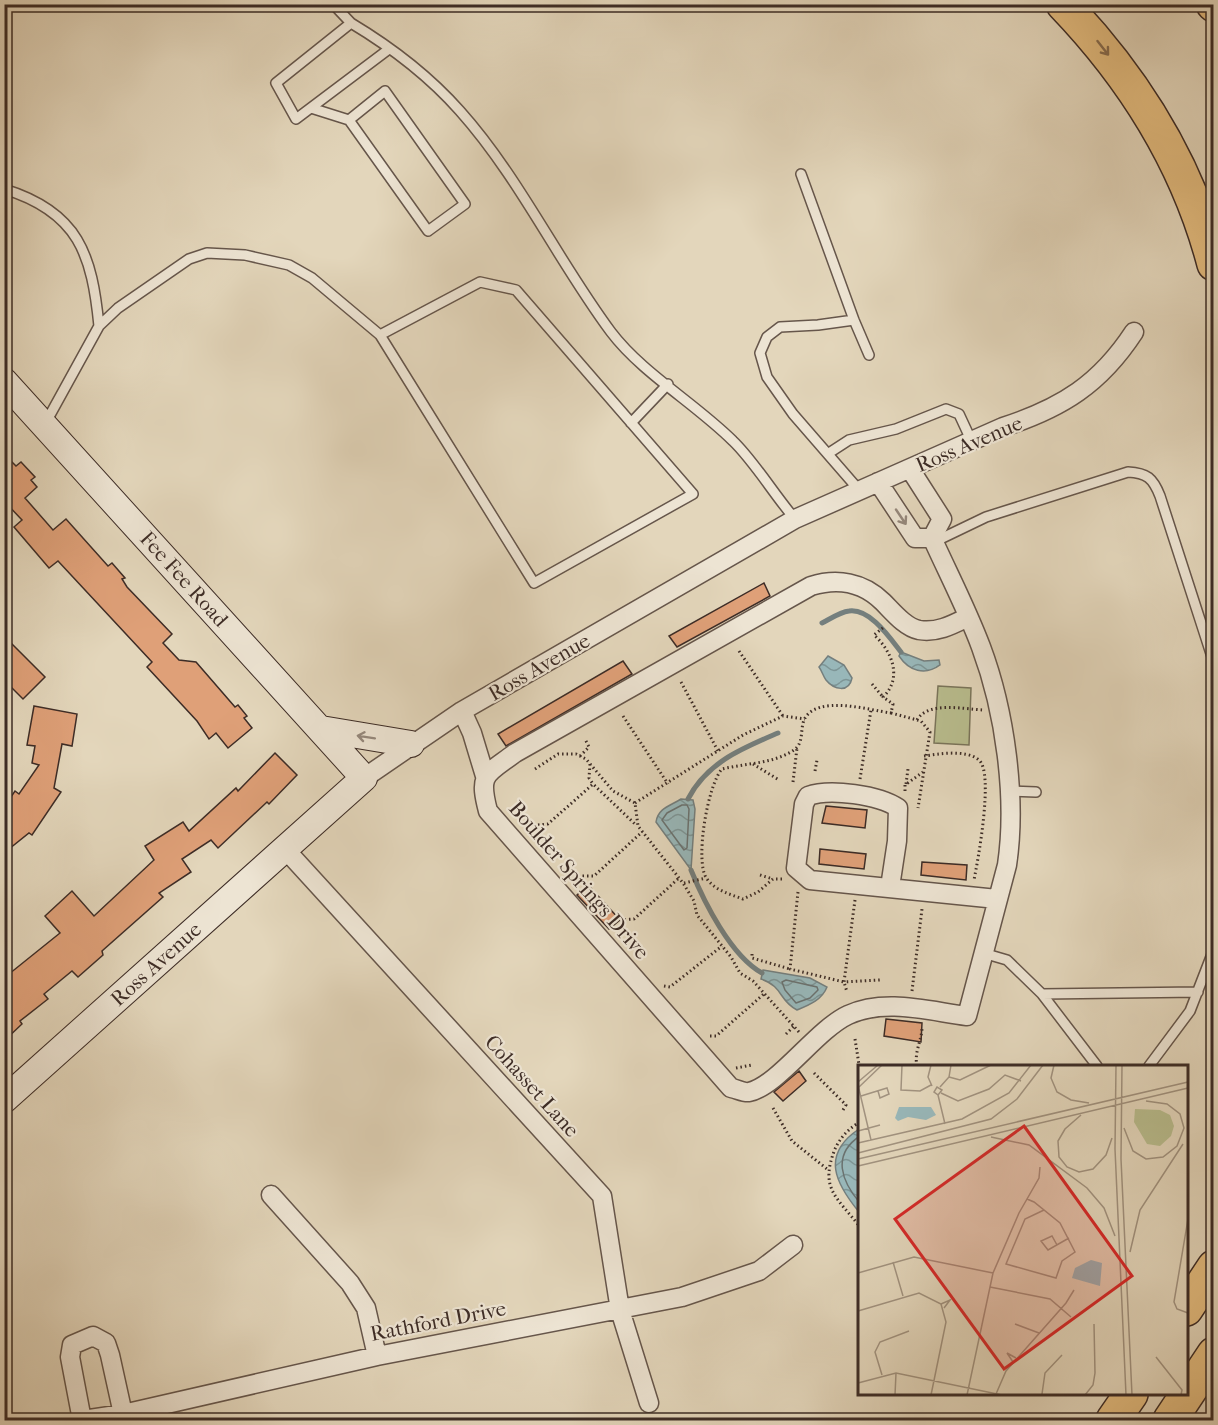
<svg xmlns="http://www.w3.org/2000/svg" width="1218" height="1425" viewBox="0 0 1218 1425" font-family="'IM FELL French Canon',serif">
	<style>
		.grass { fill: #b8bc8d; stroke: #7a745a; stroke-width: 1.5 }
		.water { fill: url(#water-waves); stroke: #747f7e; stroke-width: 1.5 }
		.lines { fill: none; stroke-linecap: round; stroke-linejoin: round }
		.shore { stroke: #6a7270; stroke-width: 1.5 }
		.stream { stroke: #747f7e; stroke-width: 5 }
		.building { fill: #dfa078; stroke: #3d2c26; stroke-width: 1.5 }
		.lane-casing { stroke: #66564b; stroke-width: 12 }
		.street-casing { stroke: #66564b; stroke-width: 21 }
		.secondary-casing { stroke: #3d2c26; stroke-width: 28 }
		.highway-casing { stroke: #3d2c26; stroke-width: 36 }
		.path { stroke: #3d2c26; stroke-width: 3; stroke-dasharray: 1.5 3; stroke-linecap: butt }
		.lane { stroke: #ede4d3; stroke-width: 9 }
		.street { stroke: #ede4d3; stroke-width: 18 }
		.secondary { stroke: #ede4d3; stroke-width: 26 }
		.highway { stroke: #e2bb7e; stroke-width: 33 }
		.oneway { stroke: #876c4e }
		.oneway2 { stroke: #95887c }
		.labels { text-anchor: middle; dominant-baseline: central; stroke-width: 4.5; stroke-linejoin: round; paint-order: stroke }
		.street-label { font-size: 21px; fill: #3d2c26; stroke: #ede4d3 }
		.inset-road { fill: none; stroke: #a1927f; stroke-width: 1.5 }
		.view { fill: #d62828; fill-opacity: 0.15; stroke: #d62828; stroke-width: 3 }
		.inset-edge { fill: none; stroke: #3d2c26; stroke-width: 3 }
	</style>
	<defs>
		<pattern id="water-waves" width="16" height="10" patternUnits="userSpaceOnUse" patternTransform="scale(1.5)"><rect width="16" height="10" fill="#98b7b9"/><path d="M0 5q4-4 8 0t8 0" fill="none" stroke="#7d9596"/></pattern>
	</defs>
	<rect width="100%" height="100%" fill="#e3d6bb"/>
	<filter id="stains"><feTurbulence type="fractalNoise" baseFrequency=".00333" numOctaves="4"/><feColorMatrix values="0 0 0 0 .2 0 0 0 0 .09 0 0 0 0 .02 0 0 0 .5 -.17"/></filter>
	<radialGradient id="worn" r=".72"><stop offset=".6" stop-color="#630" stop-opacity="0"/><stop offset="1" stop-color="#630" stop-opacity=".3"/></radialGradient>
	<path class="grass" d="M938,686l33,2 -2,57 -35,-2z"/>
	<path class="water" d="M901,652l23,9 15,-1 1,5c-15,11 -31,6 -41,-9z
		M828,656l16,9 8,13c-3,15 -18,12 -26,2 -3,-4 -4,-9 -7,-13z
		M681,799l12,1 2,9 -4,61 -35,-48c2,-14 14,-16 25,-23z
		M763,970l47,8 17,9c-5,13 -18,18 -30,23 -19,-10 -13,-23 -36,-31z
		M859,1129v83c-23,-28 -39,-57 0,-83z"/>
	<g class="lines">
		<path class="shore" d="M682,805h5l2,4 -2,39 -3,2 -22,-30 5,-7z
			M786,980l31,7 1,3 -8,8 -14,5 -11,-13 -3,-8z
			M860,1136c-29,19 -18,46 0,67"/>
		<path class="stream" d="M822,623c8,-4 18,-11 27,-12 21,-3 41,27 52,41
			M688,799c19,-37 55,-51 90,-66
			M691,870c13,32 40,86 71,103"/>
	</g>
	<path class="building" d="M4,454l12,12 5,-4 14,15 -4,3 6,7 -12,11 28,32 13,-11 42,47 4,-3 13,15 -3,1 5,8 45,47 -9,9 16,17 17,2 39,45 3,-2 9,11 -3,2 8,10 -24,20 -12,-15 -7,6 -12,-18 -50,-54 5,-5 -94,-101 -9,7 -35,-41 8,-7 -18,-19z
		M764,583l6,13 -93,51 -8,-11z
		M12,644l33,33 -22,22 -19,-19v-29z
		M623,661l9,13 -126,72 -8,-12z
		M34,706l43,8 -5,32 -10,-2 -8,44 7,4 -29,43 -3,-2 -25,20v-46l11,-16 4,3 20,-29 -7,-2 3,-17 -8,-1z
		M275,753l22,22 -28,29 -2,-2 -49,46 -7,-8 -29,19 9,13 -32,21 4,4 -61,54 1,4 -25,22 -6,-6 -28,23 4,5 -28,22 2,3 -18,17v-63l56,-45 -15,-17 27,-25 22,25 60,-56 -9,-14 38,-24 6,9 47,-43 2,3z
		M826,806l41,4 -2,18 -43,-5z
		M820,849l46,5 -2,15 -45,-5z
		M922,862l45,3 -1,15 -45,-5z
		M588,885l32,35 -11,9 -32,-34z
		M886,1019l36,4 -1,19 -37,-6z
		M799,1071l7,10 -23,20 -9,-9z"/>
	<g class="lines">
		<g class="lane-casing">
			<path id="lane" d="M333,4l18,19
				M389,49l-93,70 -20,-36 75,-60c40,24 78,53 109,88 59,66 98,150 151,221 31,41 85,72 122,109 21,20 42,55 62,78
				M311,108l38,12 79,111 37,-27 -80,-113 -36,29
				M801,174l53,146 15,35
				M4,189c75,23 88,66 95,137
				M854,320l-36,5 -38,2 -13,10 -7,16 7,24 26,37 66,76
				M631,423l37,-39
				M45,424l54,-98 19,-18 71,-49 18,-6 38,2 44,10 23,13 68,57 154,248 159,-89 -177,-204 -36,-8 -100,53
				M829,453l20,-13 47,-11 50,-20 13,5 13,28
				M934,542l52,-25 142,-45c19,1 25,6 32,24l54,167
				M1008,791l28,1
				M983,953l24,7 35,34
				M1097,1066l-55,-72 156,-2
				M1149,1066l41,-55 24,-62"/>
		</g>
		<g class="street-casing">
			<path id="street" d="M910,469l32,50 -10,19
				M878,482l37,56h17
				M932,538l2,4c16,35 34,70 47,105 24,64 36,151 26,218l-40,151c-39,-5 -82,-18 -119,-1 -32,15 -70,71 -99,77 -5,1 -12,-3 -18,-4l-243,-277c-10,-38 -2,-36 27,-58l296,-167c26,-8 52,-4 72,16 10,10 22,25 36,28 18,3 33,-5 49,-13
				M462,711l10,22 13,43
				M364,778l98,-67 333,-192 208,-92c59,-19 97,-43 131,-95
				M285,849l317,347 18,114 29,93
				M890,887l7,-46 1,-33c-19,-13 -68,-20 -90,-12l-4,8 -8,64 14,12 187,19
				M271,1195l79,88 16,25 11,48
				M82,1420l-12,-63 2,-12 21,-9 13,7 4,12 13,59
				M83,1420l40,-6 254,-58 305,-59 77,-26 34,-26"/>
		</g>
		<g class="secondary-casing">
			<path id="secondary" d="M4,381l360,397 -360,322
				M321,729l90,15"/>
		</g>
		<g class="highway-casing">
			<path id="highway" d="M1063,4c71,74 125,161 151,260
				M1213,4l1,1
				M1186,1309l28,-42
				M1113,1420l18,-26
				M1170,1420l44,-66"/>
		</g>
		<path class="path" d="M739,651l44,65
			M681,682l37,69
			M872,684l11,13
			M891,713l30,8 9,11 -12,76
			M623,716l45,68
			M917,720c11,-19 46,-11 66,-10
			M580,756l9,-9 -4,-8
			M924,756c15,-2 42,-7 55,4 15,13 -1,100 -5,120
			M590,764l-1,14 4,6
			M753,764l26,16
			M535,769l23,-15h18l10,5 27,32 22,12 3,23 45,57 11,18 3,14 34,42 9,16 13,8 46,51
			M815,771l2,-11
			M860,779l11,-69
			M793,782l4,-34
			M906,784l2,-15
			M905,791v-6l18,-13
			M635,803l108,-68 40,-19 22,3
			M538,825l10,-1 45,-40 43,41
			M760,875l13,4
			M578,876h16l48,-44
			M782,879h-9l-15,13 -15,7c-13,-5 -27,-8 -36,-20 -13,-17 1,-95 15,-110 24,-6 51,-5 72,-19 10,-7 6,-20 10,-30 12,-26 65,-10 87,-7l2,-9 -10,-7c20,-19 9,-46 -9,-62l10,-8
			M684,883l22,-5
			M798,892l-8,77 54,13 3,10
			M855,900l-11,82 36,-2
			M620,920l14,-1 45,-41
			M752,954v4l38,11
			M664,986l6,1 52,-41
			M912,991l10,-82
			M786,1034l8,-8
			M710,1036h6l49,-43
			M855,1039l5,32
			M917,1066c-3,-13 4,-24 5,-37
			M736,1068l16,-3
			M814,1073l32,32 -3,5
			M773,1108l19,33 35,28
			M860,1122c-11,6 -20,16 -25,27 -16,40 2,48 25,78"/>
		<use href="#lane" class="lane"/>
		<use href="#street" class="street"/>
		<use href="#secondary" class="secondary"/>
		<use href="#highway" class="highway"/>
	</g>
	<defs><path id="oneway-shaft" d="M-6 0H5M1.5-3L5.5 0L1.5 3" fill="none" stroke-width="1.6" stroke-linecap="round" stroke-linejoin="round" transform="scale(1.5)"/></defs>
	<use class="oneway" href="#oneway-shaft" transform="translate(1103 48) rotate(52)"/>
	<g class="oneway2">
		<use href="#oneway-shaft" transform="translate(901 517) rotate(56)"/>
		<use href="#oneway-shaft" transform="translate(366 737) rotate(-171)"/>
	</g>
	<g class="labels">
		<g class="street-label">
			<text transform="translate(969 444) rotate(-23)">Ross Avenue</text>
			<text transform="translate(184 579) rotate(48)">Fee Fee Road</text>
			<text transform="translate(539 667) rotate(-30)">Ross Avenue</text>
			<text transform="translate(579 880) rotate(49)">Boulder Springs Drive</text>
			<text transform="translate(156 964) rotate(-42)">Ross Avenue</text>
			<text transform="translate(532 1086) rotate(48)">Cohasset Lane</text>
			<text transform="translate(438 1321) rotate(-11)">Rathford Drive</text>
		</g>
	</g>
	<g transform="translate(858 1065)">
		<rect width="330" height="330" fill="#e3d6bb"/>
		<path d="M277,44l25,1 10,5 4,11 -3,10 -11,10 -13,-2 -13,-22z" fill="#b8bc8d"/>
		<path d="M41,42h32l5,8 -10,5 -18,-3 -10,4 -3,-3zM233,195l11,3 -2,23 -28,-8 3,-10z" fill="#98b7b9"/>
		<path class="inset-road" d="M44,0l-1,25 19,1 11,-6M73,0l-3,12 4,9M196,0l-3,13 6,14 14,8 18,3M258,0l-1,84 11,246M264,0l-1,94 11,236M91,12l11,3 31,-15M0,17l20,-17M0,20l13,55M1,22l23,-22M82,22l9,-10 2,-12M83,28l17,8 31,-12 16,-14 16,6M80,30l4,-5 -5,-3 -3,5 4,3 7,29M3,31l26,-8 2,6 -9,4 -2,-7M223,50l-16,14 -7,12 1,16 8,10 12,5 14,-3 13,-14 6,-17M266,63l9,23 13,8 17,-2 14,-11 7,-18 -4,-14 -13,-10 -21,-3M0,66l22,-6M133,72l38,8 58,43 17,20 11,28M0,78l104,-24 47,-26 22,-28M0,88l133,-34 26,-20 26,-34M0,94l330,-77M0,101l330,-78M169,134l7,3 26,21 15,29 -13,9 -6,17 -50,-14 19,-45 19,-9M330,154l-14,83 3,7 11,4M199,180l-5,-9 -11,5 7,9 21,-12M272,187l10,-42 43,-66M35,197l10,34M0,208l56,-16 79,16M132,222l60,12 21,18M83,239l9,-4 -6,8M0,246l61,-18 22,11 5,18 -15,73M157,259l24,9M298,292l26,33 -1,5M155,297l-6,-9 9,5M24,310l-7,-23 5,-10 29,-11M0,318l38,-10 106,22M138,329l10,-23 60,-68 8,-13M184,329l3,-21 17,-18M37,330l1,-22M109,330l26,-122 26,-60 20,-35 1,-11M155,330h66M227,330l8,-10 2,-12 -1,-49"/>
		<path class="view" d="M166,61l108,150 -128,93 -109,-150z"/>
		<rect width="330" height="330" class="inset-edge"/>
	</g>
	<rect width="1218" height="1425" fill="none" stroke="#e3d6bb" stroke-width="24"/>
	<rect x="6" y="6" width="1206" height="1413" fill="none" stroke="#3d2c26" stroke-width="3"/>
	<rect x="12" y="12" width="1194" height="1401" fill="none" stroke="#3d2c26" stroke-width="1.5"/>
	<rect width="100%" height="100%" filter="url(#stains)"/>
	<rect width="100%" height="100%" fill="url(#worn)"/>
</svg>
